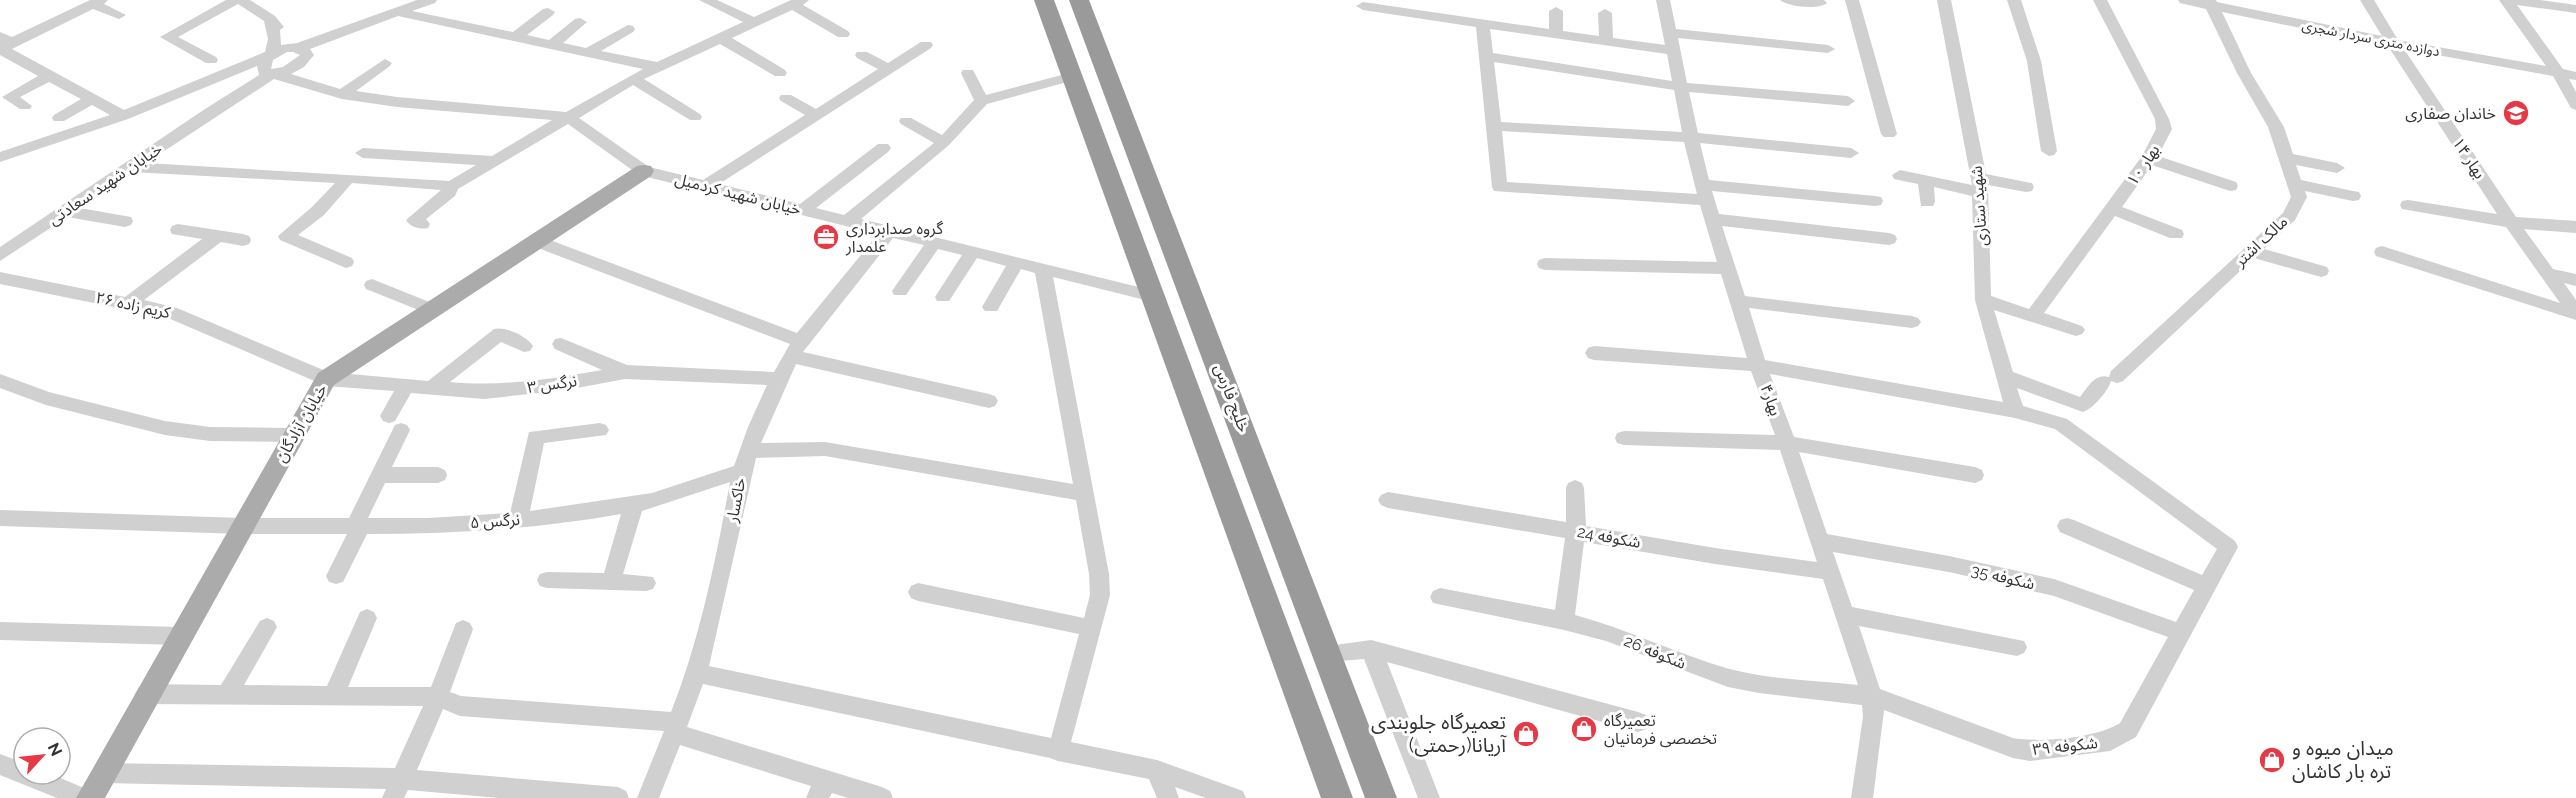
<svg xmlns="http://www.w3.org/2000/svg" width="2576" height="798" viewBox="0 0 2576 798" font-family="Raleway,'Noto Sans Arabic',sans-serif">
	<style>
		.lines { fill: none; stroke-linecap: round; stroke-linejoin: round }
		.minor { fill: #d0d0d0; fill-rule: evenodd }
		.major { fill: #ababab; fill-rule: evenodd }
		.highway { fill: #9a9a9a; fill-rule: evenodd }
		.labels { text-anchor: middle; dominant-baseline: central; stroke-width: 6; stroke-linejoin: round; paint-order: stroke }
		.far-street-label { font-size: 14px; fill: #333; stroke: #fff }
		.poi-label { font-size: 16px; fill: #333; stroke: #fff; text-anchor: start }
		.street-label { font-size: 16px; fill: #333; stroke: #fff }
		.near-poi-label { font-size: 20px; fill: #333; stroke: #fff; text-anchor: end }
	</style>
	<rect width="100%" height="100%" fill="#fff"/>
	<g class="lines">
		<path class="minor" d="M90,0h18l-4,4 22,11 -7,4 -26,-10 -81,40 112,61 141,-58 3,-13 -4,-18 -26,-17 -60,33 38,20 2,3 -2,3h-10l-46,-26 66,-37h24l25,16 9,11 -4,3 1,15 16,-2 120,-43h20l-2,3 -23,8 101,21 30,-23 5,-1 7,4 -2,3 -26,20 22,5 26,-21 5,-1 7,4 -24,21 23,5 42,-23 5,1 2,3 -2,3 -32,19 56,11 86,-40 -44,-22h18l37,17 37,-17h18l-6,5 45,26 2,3 -2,3h-10l-46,-27 -60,28 53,32 2,3 -2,3h-10l-55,-32 -76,35 56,35 2,3 -2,3h-10l-57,-35 -54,33 70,49 54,13 102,-65 -24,-14 -2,-3 2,-3h10l25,14 62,-40 -21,-11 -2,-3 2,-3h10l21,11 33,-21h10l2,3 -2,3 -212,136 81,20 78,-60h10l3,4 -3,4 -72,56 28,7 90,-72 -33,-19 -2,-3 2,-3h10l31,17 32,-35 -13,-27 2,-3h10l13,25 87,-23 5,1 2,3 -2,3 -91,25 -38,41 -88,74 298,73 2,4 -2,4 -6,2 -100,-25 56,297 1,21 -39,147 86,18 86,31 3,7h-40l-31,-11 4,11h-22l-8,-19 -91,-18 -8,-3 -347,-74 -16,43 195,60 8,4 3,7h-45l-16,-5 -3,5h-23l5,-12 -131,-41 -21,53h-22l27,-67 -204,-15 -17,-7 -26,61 201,17 8,4 3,7h-130l-91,-8 -4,8h-22l4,-9 -283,-6 -8,-3 -3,-7 3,-7 8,-3 292,5 28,-62 -277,-2 -7,-3 -4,-7 4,-7 7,-3 75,1 39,-64 7,-3 7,3 3,6 -33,58 83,1 33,-74 7,-3 7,3 3,6 -29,69h83l25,-64 7,-3 7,3 3,6 -23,63 11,4 210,16c29,-73 45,-153 59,-230l-88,29 -19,63 30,3 3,6 -3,6 -7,2 -99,-3 -7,-2 -3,-6 3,-6 7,-2 57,1 17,-59c-84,15 -169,20 -254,20l-24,48 -7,2 -7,-2 -3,-6 21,-42h-105l-242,-8v-16l242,8h107l46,-93 6,-2 6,2 3,5 -18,37h46l7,3 2,5 -2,5 -7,3h-53l-17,35h60l82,-5 19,-81 71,-9 6,2 3,5 -3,5 -62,8 -14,68 122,-18 82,-27 14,-39 19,-42 -142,-6 -59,11 -82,9 -73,-6 -16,28 -6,2 -6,-2 -3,-5 14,-25 -68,-5 -158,-68 -168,-34v-12l125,25 77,-58 -30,-5 -2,-4 2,-4 6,-2 65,10 6,2 2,4 -2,4 -6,2 -22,-4 -77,58 33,8 151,64 100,9 66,-52c11,-3 33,7 39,17l-3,5 -6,1 -23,-10 -51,40c51,5 102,-3 152,-12l-47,-21 -3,-5 3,-5 6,-1 66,27 147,7 16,-28 -260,-99 -2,-4 2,-4h12l255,96 81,-99 -239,-59 -71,-51 -110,65 -3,7 -29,23 4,5 -2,4c-8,2 -18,-1 -22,-8l35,-30 -89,-7 -28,32 -26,20 54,23 2,4 -2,4 -6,2 -66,-28 -2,-4 34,-29 23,-24 -203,-11 -52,36 51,9 2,4 -2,4 -6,2 -58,-10 -67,44v-14l205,-138 54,-34 -2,-9 -129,53 -128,43v-10l110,-37 -18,-10 -28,16h-10l-2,-3 2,-3 27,-16 -32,-17 -29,15 12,9 -2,3h-10l-18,-12 36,-21 -38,-21v-23l12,5zM398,16l245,53 -77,43 -169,-15 -41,-6 34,-25 2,-3 -7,-4 -45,30 -49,-15 13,-7 10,-12 -4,-6zM287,52h6l7,3 -17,12 -12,2 2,-9zM274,79l68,20 55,8 155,13 -60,36 -129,-8 -8,5 8,5 113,7 -27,16 -303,-18zM893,238l31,7 -32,46 2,4h12l32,-46 24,6 -27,42 2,4h12l28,-43 29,8 -24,41 3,4h12l24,-42 14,4 38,211 -248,-42 -64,1 35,-79 193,44 6,-2 3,-5 -3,-5 -6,-2 -186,-42zM825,456l251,44 13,74 1,21 -6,23 -166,-35 -7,3 -3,6 3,6 7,3 161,33 -28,104 -342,-72 47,-208z
			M1656,0h14l6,29 152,16 7,4 -7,4 -150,-15 9,45 161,13 7,5 -7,5 -159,-14 9,41 153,15 8,5 -8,5 -151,-15 9,37 166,16 6,1 2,4 -2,4 -6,1 -163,-15 7,23 170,19 6,2 2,4 -2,4 -6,2 -167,-19 23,70 167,20 6,2 3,4 -3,4 -6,2 -163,-20 16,52 238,42 -28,-102 -3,-104 -38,-9 1,15 -2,4h-12l-3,-22 -24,-5 -2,-4 8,-5 72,15 -35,-185h14l35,174 40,8 6,1 2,4 -2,4 -6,1 -38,-7 3,111 38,13 113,-153 14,-27 -1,-10 -62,-119h14l62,119 3,10 -14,27 78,26 2,4 -2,4 -6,1 -78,-26 -30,42 60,23 2,4 -2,4h-12l-55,-22 -71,97 38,13 3,4 -3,4 -6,2 -82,-26 19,62 67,25c8,-10 15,-24 29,-20l2,-6 172,-158 8,-16 -23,-70 -31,-54 -31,-64 -26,-6 -2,-3h38l1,2 165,34 -22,-36h14l24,40 148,26 -47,-66h41l36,5v8l-59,-8 46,64 13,3v8l-7,-1 7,13v18l-5,-2 -18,-32 -149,-27 112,168 60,4v12l-52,-4 29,40 23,5v12l-12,-3 12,17v20l-200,-64 -2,-4 2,-4 6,-2 178,57 -54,-76 -104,-18 -2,-4 2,-4 6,-1 89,14 -109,-168 -166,-34 29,61 33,54 9,27 44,9 8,5 -8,5 -41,-8 5,15 52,11 6,1 2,4 -2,4 -6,1 -48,-10 2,6 -12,23 -31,29 63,18 2,4 -2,4 -6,2 -67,-19 -131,123 -6,2 -6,-2c-3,10 -17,27 -28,31l-66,-24 6,18 44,13 168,122 3,6 -102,190 -26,14 -80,10 -17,-3 -129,-48 -11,88h-22l12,-81 -1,-12 -103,-12 -31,-6 -122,-46 -42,-11 -131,-27 -3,-6 3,-6 7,-3 115,22 10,-72 -177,-30 -7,-3 -3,-5 3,-5 7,-3 178,30v-34l2,-5 7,-3 7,3 2,5 2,38 129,22 102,14 -37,-112 -156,-5 -7,-2 -2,-5 2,-5 7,-2 151,4 -24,-64 -157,-11 -6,-2 -3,-5 3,-5 6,-2 153,12 -26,-84 -176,-4 -6,-2 -2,-4 2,-4 6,-2 172,4 -17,-57 -206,-14 -2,-4 -16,-160 -113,-17 -7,-4 7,-4 186,27v-18l7,-4 7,4v20l36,5 -1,-23 7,-4 7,4 1,25 52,7zM1490,29l177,25 5,27 -179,-28zM1494,62l180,28 8,42 -181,-10zM1502,131l182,11 13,52 -190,-12zM1770,374l245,44 40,11 162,120 -15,26 -128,-55 -7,-2 -7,2 -3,6 3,6 134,58 -18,32 -122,-43 -105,-23 -122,-22 -28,-82 176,31 7,-3 2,-5 -2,-5 -7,-3 -181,-30zM1584,542l131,22 108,15 35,106c-43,-5 -90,-5 -132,-17 -51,-15 -99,-39 -151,-53zM1833,552l116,20 105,24 114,41 -48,86c-24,15 -78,20 -107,15l-133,-49 -21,-63 158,30 7,-3 3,-6 -3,-6 -172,-34z
			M1780,0h44l3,3c-8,7 -39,4 -47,-3z
			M1845,0h14l38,134 -3,3h-10l-3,-3z
			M2007,0h14l20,61 16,90 -3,4 -5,1 -8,-5 -14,-90z
			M372,279l65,26 3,4 -3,4 -6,2 -65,-26 -2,-4 2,-4z
			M0,374l49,18 116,29 45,6 83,1 7,2 2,5 -2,5 -7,2 -83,-1 -45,-6 -119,-30 -46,-17z
			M0,622l179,5 7,3 3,6 -3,6 -7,3 -179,-5z
			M1371,640l267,72 8,3 3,7 -3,7 -8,3 -251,-70 53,136h-22l-54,-139 -36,3 -7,-3 -3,-6 3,-6z
			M0,754l24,9v11h27l40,17 3,7h-37l-57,-23z"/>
		<path class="major" d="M644,165l7,1 3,5 -3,5 -317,209 -229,413h-29l242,-425 319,-207z"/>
		<path class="highway" d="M1034,0h20l299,798h-32z
			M1069,0h20l308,798h-32z"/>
	</g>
	<defs>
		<g id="school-disc" transform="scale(1.35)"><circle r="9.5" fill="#e63946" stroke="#fff"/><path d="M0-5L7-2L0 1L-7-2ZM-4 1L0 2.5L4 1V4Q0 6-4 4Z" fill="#fff"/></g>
		<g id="office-disc" transform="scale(1.35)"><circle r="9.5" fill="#e63946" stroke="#fff"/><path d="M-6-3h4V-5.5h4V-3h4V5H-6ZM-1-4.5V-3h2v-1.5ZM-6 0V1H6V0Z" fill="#fff"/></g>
		<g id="shop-disc" transform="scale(1.35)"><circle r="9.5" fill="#e63946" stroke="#fff"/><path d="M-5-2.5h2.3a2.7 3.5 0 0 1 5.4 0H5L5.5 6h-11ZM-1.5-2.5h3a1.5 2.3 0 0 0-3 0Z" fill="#fff"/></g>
	</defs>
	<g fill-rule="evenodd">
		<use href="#school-disc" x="2516" y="113"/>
		<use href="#office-disc" x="826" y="237"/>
		<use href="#shop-disc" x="1584" y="729"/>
		<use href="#shop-disc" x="1526" y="734"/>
		<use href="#shop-disc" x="2272" y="760"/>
	</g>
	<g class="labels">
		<g class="far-street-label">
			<text transform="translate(2371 38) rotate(11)">دوازده متری سردار شجری</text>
		</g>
		<g class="poi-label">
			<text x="2496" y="113" text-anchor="end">خاندان صفاری</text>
			<text x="846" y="228">گروه صدابرداری<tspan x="846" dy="18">علمدار</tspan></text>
			<text x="1604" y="720">تعمیرگاه<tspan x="1604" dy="18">تخصصی فرمانیان</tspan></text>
		</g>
		<g class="street-label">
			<text transform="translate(2469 158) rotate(57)">بهار ۱۴</text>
			<text transform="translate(2143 165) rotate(-56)">بهار ۱۰</text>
			<text transform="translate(105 184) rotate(-34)">خیابان شهید سعادتی</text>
			<text transform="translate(738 194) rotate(14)">خیابان شهید کردمیل</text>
			<text transform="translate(1979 206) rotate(-94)">شهید ستاری</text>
			<text transform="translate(2261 241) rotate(-43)">مالک اشتر</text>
			<text transform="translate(133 305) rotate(12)">کریم زاده ۲۶</text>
			<text transform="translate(552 384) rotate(-8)">نرگس ۳</text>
			<text transform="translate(1232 398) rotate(69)">خلیج فارس</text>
			<text transform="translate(1771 400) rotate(70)">بهار۴</text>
			<text transform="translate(301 423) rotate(-60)">خیابان آزادگان</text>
			<text transform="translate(736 500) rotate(-79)">خاکسار</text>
			<text transform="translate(495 521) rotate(-4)">نرگس ۵</text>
			<text transform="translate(1609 537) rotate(10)">شکوفه 24</text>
			<text transform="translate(2003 577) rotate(13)">شکوفه 35</text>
			<text transform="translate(1655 652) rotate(22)">شکوفه 26</text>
			<text transform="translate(2065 746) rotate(-6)">شکوفه ۳۹</text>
		</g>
		<g class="near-poi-label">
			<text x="1506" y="722">تعمیرگاه جلوبندی<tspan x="1506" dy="23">آریانا(رحمتی)</tspan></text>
			<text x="2292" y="748" text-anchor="start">میدان میوه و<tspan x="2292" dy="23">تره بار کاشان</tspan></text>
		</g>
	</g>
	<g transform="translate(42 756) rotate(63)"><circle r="28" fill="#ffffff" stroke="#adadad" stroke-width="1.5"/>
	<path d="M0-4.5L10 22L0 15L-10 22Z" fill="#e63946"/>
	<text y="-9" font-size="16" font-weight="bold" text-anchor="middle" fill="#333333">N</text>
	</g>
</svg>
